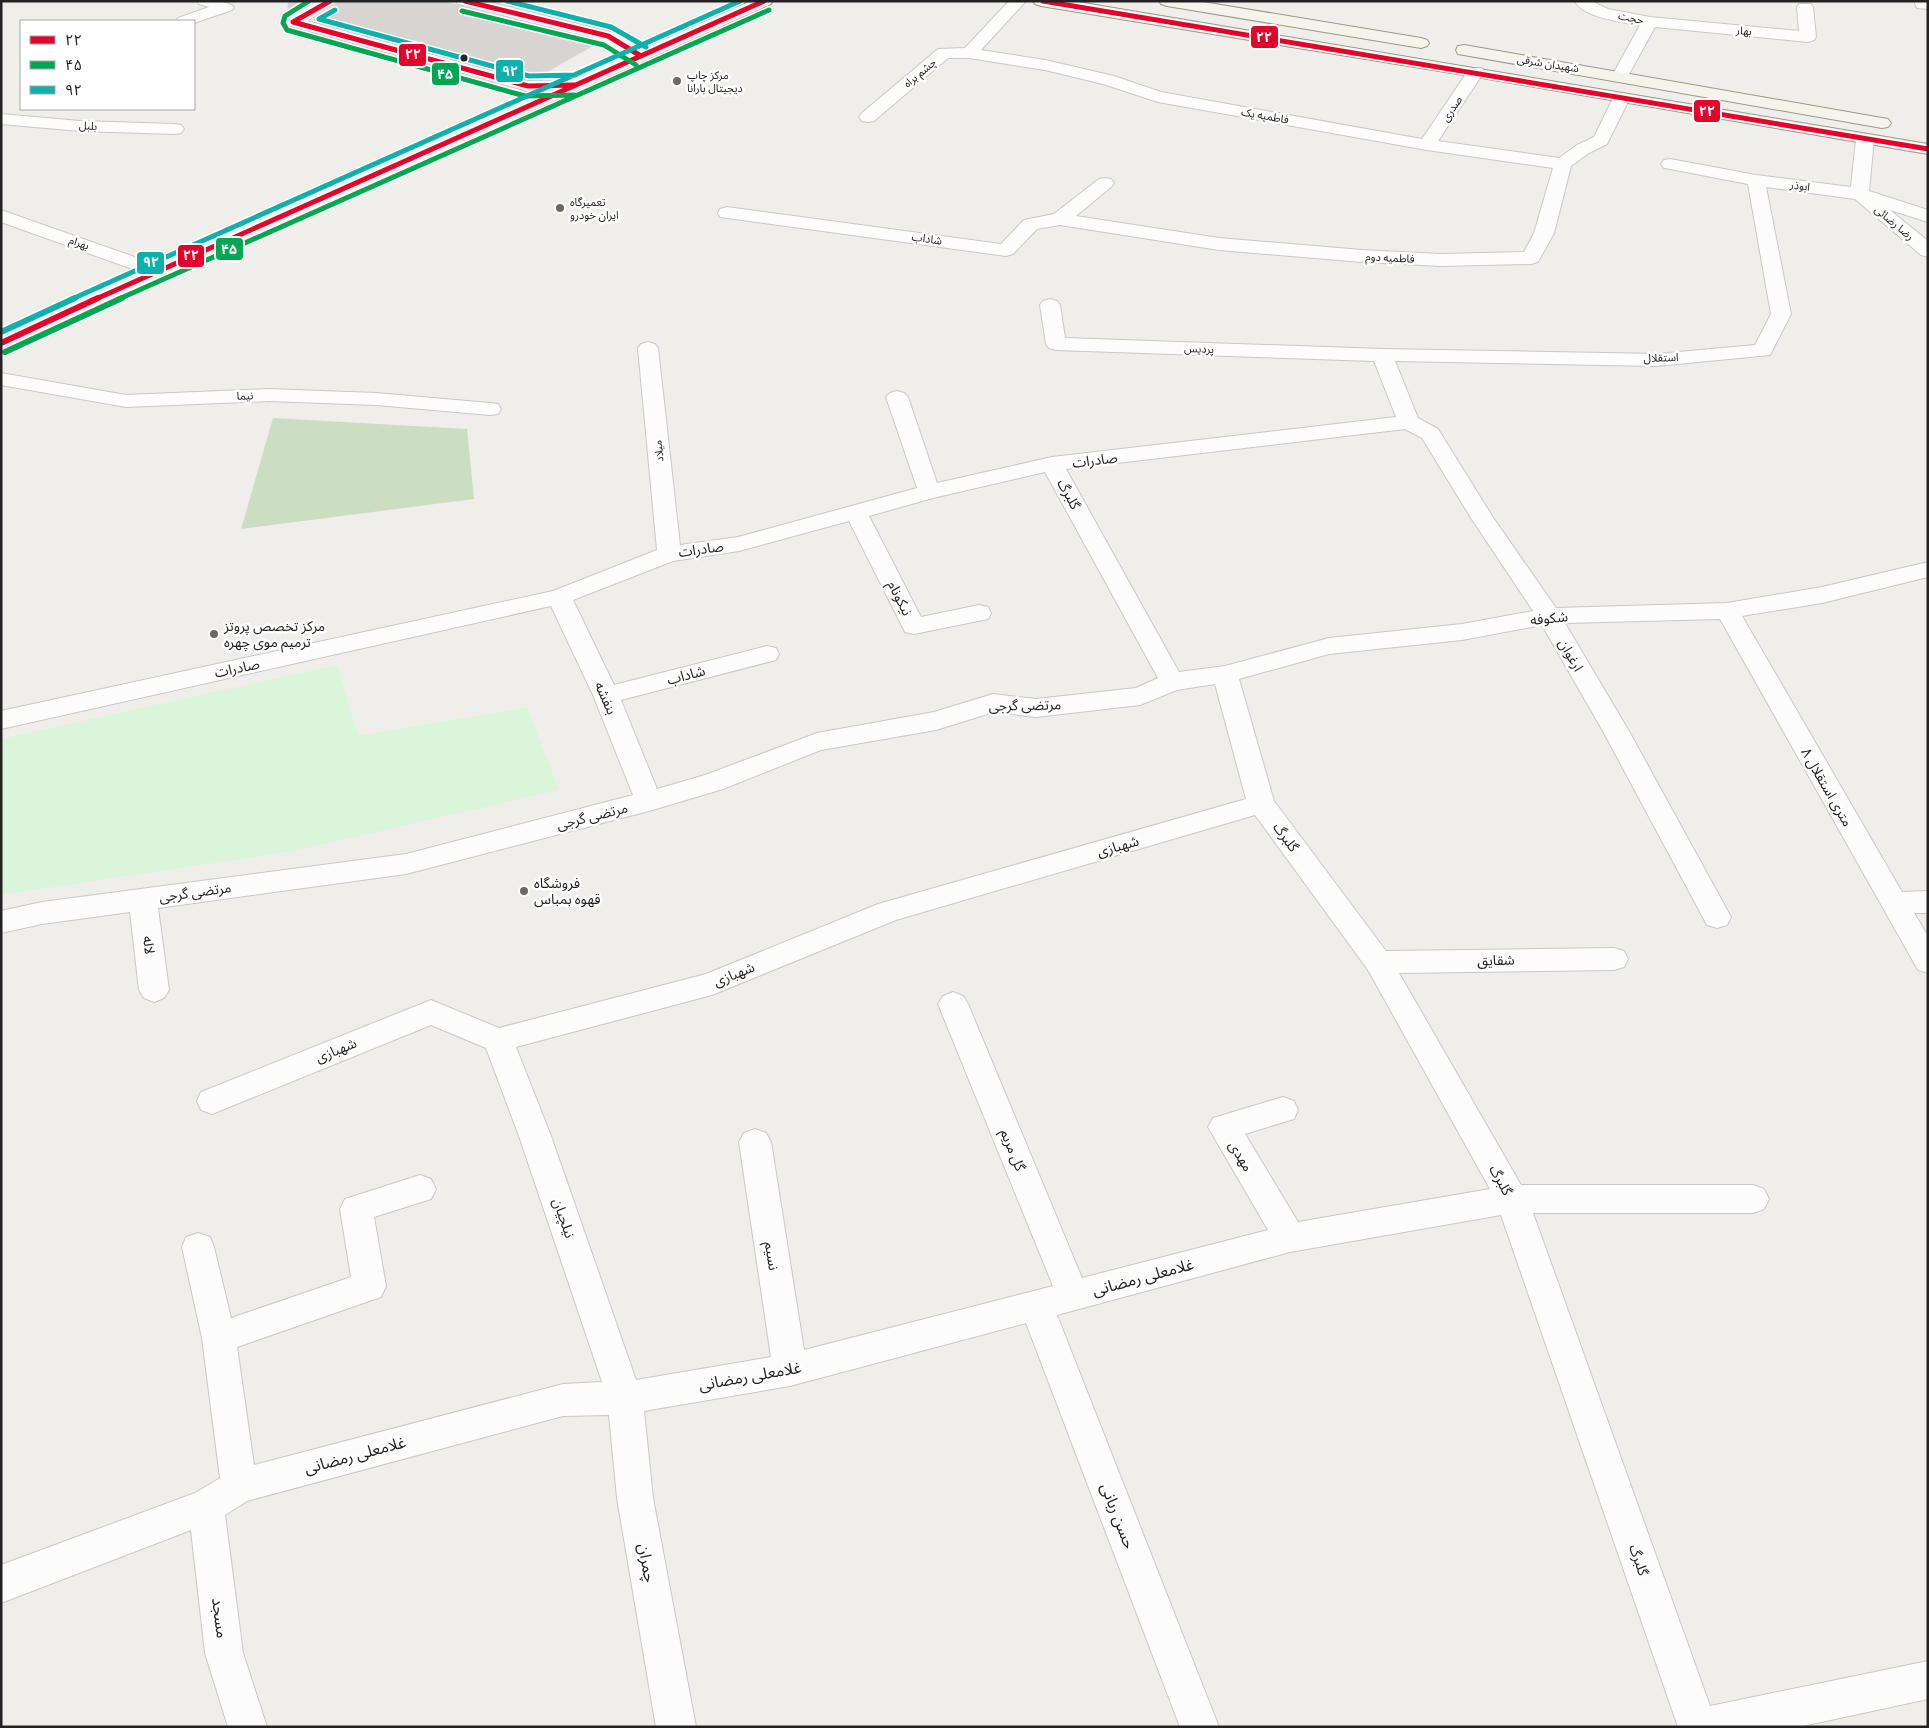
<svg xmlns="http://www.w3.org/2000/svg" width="1929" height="1728" viewBox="0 0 1929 1728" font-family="'Roboto Condensed','Noto Sans Arabic',sans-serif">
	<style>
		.forest { fill: #cbdec1 }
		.park { fill: #daf5da }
		.building { fill: #d7d4d2 }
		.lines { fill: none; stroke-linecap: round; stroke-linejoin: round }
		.service-casing { stroke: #c9c8c7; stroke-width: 2 }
		.minor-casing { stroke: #c9c8c7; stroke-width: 2 }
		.secondary-casing { stroke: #999a82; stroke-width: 2 }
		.service { fill: #fdfcfc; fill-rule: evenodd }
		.minor { fill: #fdfcfc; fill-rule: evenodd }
		.secondary { fill: #f4f4ed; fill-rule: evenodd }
		.bus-1-far1-casing { stroke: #fff; stroke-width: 8 }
		.bus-1-casing { stroke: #fff; stroke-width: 9 }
		.bus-2-far1-casing { stroke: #fff; stroke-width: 8 }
		.bus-2-casing { stroke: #fff; stroke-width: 9 }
		.bus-3-far1-casing { stroke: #fff; stroke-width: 8 }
		.bus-3-casing { stroke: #fff; stroke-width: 9 }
		.bus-1-far1 { stroke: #e4002b; stroke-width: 5 }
		.bus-1 { stroke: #e4002b; stroke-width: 6 }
		.bus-2-far1 { stroke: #00a651; stroke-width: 5 }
		.bus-2 { stroke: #00a651; stroke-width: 6 }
		.bus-3-far1 { stroke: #0eb0ad; stroke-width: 5 }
		.bus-3 { stroke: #0eb0ad; stroke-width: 6 }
		.bus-dot { fill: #222; stroke: #fff; stroke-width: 2 }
		.poi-dot { fill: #6a6968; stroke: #fff; stroke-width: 2 }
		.labels { text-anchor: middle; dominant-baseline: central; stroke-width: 5; stroke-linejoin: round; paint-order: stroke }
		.far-street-label { font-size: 11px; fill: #222; stroke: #fff }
		.far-poi-label { font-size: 11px; fill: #222; stroke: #fff; text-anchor: start }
		.street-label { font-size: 14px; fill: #222; stroke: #fff }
		.poi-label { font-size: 14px; fill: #222; stroke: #fff; text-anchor: start }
		.near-street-label { font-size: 16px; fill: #222; stroke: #fff }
		.line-badge { stroke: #fff; stroke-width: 2 }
		.badge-label { font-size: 14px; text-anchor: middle; font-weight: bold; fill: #fff }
	</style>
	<rect width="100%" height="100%" fill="#f0eeeb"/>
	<path class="forest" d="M273,418l194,11 7,70 -233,30z"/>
	<path class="park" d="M337,665l21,71 169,-29 32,83 -265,61 -293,44v-156z"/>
	<path class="building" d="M288,1h26l-27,16z
		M340,1h103l157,41 -65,37h-6l-217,-59z"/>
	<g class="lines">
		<g class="service-casing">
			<path id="service" d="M318,1h20l-31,20 221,60 50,-1 6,1 3,4 -3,4 -6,1 -50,1 -241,-66 -2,-3 2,-3z
				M456,1h29l129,32 33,19 2,4 -2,4h-12l-33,-20 -144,-36z"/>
		</g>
		<g class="minor-casing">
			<path id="minor" d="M197,1c11,0 30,-1 37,6l-2,3 -38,13v-2h-18l2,-3 31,-11 -10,-3z
				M1009,1h17l-45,49 64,10 69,16 47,16 261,47 48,-71h12l2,4 -46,69 121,17 18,-13 17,-8 21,-43 6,-1 6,1 3,4 -23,46 -18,9 -18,13 -17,67 -16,29 -7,2 -90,2 -79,-4 -143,-12 -159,-25 -23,4 -24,25 -7,2 -286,-39 -2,-4 2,-4 7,-2 274,37 23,-24 30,-6 45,-35 6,-1 6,1 3,4 -3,4 -35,29 143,22 143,12 79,4 83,-2 10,-19 19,-65 -126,-18 -269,-48 -55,-18 -58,-14 -76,-12h-21l-74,63 -6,1 -6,-1 -3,-4 3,-4 76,-64 27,-1z
				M1575,1h16l17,8 42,8 149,14 -2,-24 2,-3h12l2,3 3,30 -2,3 -6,2 -153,-15 -27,49 -2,4h-12l-2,-4 28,-51c-16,-2 -59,-8 -65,-24z
				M1914,1h14v8l-11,-1z
				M1,114l79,7 95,3 6,1 3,4 -3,4 -6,1 -95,-3 -79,-7z
				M1865,134l6,1 3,4 -5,52 59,19v12l-38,-12 38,31v16l-7,-2 -66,-56 -89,-12 25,127 -21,41 -113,11 -262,-5 23,57 20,11 54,87 64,92 171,-5 95,-16 106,-25v15l-106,26 -80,13 160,276 26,-1v22h-14l14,23v37l-10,-3 -198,-351 -155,4 65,110 101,184 -4,8 -10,3 -10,-3 -103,-192 -62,-108 -80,15 -133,14 -90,25 35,122 112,150 228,-3 10,3 4,8 -4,8 -10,3 -215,3 122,212h232l11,4 5,10 -5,10 -11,4h-220l177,493 218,-45v38l-130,28h-120l-177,-512 -211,37 -233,63 162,412h-39l-154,-404 -236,63 -146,25 9,87 43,229h-40l-39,-229 -8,-83 -46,1 -316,85 -22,14 18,138 24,74h-39l-23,-74 -14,-123 -190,73v-38l194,-72 25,-15 -18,-140 -20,-91 4,-10 12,-4 12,4 4,10 17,71 120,-41 -11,-68 5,-10 75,-24 11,4 5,10 -5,10 -57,18 12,69 -5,11 -144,50 17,118 309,-81 39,-2 -83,-246 -33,-88 -55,-23 -219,89 -11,-4 -4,-9 4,-9 230,-92 68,28 207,-54 172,-70 368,-105 -31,-115 -38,6 -37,15 -104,12 -42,-5 -58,18 -115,20 -98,39 -74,22 -243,63 -248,34 11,82 -5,8 -10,4 -10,-4 -5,-8 -9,-78 -88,12 -41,9v-22l41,-9 364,-48 227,-59 -40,-100 -42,-89 -550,123v-18l552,-120 104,-41 -19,-202 3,-4 7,-2 7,2 3,4 22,197 58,-8 179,-49 -31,-91 4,-4 7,-2 7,2 4,4 29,86 115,-26 344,-40 -22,-56 -318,-11 -7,-2 -3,-4 -6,-39 3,-4 7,-2 7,2 3,4 5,33 317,11 275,5 98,-9 16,-31 -23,-130 -78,-15 -6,-1 -3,-4 3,-4 6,-1 86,16 95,12 5,-48 3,-4zM1405,429l17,9 49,80 62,93 -71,13 -133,14 -104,28 -46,6 -113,-203zM1045,472l113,206 -22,10 -100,11 -43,-5 -59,18 -117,21 -112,42 -48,14 -36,-89 155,-40 3,-6 -3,-6 -9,-2 -153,39 -41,-85 100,-39 66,-10 110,-30 56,111 9,2 74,-15 3,-6 -3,-6 -9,-2 -58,12 -52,-101 64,-18zM1255,815l113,155 122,219 -192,33 -53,-88 49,-15 4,-9 -4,-9 -11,-4 -70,21 -5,9 60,103 -186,48 -114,-274 -5,-8 -10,-4 -10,4 -5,8 115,282 -249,64 -33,-208 -5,-9 -11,-4 -11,4 -5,9 32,215 -135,23 -85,-244 -35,-89 196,-52 184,-75z
				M1,210l162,57 3,4 -3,4 -7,2 -7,-2 -148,-53z
				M1,373l125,22 143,-6 107,4 114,10 8,1 3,5 -3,5 -8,1 -114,-10 -107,-4 -143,6 -125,-22z"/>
		</g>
		<g class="secondary-casing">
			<path id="secondary" d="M751,1h22l-2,3 -770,345v-14l148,-68z
				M1033,1h39l856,143v10l-452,-77 -435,-71 -6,-2z
				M1159,1h38l224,37 6,2 2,3 -2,3 -6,2 -254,-42 -6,-2z
				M1464,45l418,73 6,1 3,4 -3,4 -6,1 -424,-74 -2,-4 2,-4z"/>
		</g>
		<use href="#service" class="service"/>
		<use href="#minor" class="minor"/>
		<use href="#secondary" class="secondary"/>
		<g class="bus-1-far1-casing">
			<path id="bus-1-far1" d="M330,1l-37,21 235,64 47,-1
				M465,1l143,35 33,20
				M1043,1l885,148
				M96,299l668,-298"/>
		</g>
		<g class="bus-1-casing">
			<path id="bus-1" d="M1,343l97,-45"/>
		</g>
		<g class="bus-2-far1-casing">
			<path id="bus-2-far1" d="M309,1l-24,15 -2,7 4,7 238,66 50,-1
				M462,11l142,34 32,20
				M119,299l650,-289"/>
		</g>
		<g class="bus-2-casing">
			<path id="bus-2" d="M5,352l117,-54"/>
		</g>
		<g class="bus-3-far1-casing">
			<path id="bus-3-far1" d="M507,1l104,26 35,20
				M335,10l-16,9 210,57 46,-1
				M72,299l668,-298"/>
		</g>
		<g class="bus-3-casing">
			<path id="bus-3" d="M1,332l74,-34"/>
		</g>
		<use href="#bus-1-far1" class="bus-1-far1"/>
		<use href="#bus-1" class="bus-1"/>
		<use href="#bus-2-far1" class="bus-2-far1"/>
		<use href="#bus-2" class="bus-2"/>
		<use href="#bus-3-far1" class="bus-3-far1"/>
		<use href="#bus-3" class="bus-3"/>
	</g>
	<circle class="bus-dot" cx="464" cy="58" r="4.5"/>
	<g class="poi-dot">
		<circle cx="677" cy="81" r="5"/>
		<circle cx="560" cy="208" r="5"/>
		<circle cx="214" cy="634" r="5"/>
		<circle cx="524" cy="891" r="5"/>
	</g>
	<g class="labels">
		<g class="far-street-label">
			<text transform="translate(1631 18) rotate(11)">حجت</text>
			<text transform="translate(1744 31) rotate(5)">بهار</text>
			<text transform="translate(1548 64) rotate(9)">شهیدان شرقی</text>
			<text transform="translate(920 73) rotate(-40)">چشم براه</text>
			<text transform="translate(1452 109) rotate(-57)">صدری</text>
			<text transform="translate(1265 116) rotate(10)">فاطمیه یک</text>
			<text transform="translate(88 126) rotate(3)">بلبل</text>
			<text transform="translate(1800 186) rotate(8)">ابوذر</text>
			<text transform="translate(1894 223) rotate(40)">رضا رضائی</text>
			<text transform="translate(927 239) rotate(8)">شاداب</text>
			<text transform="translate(79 243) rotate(19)">بهرام</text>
			<text transform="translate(1390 258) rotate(3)">فاطمیه دوم</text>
			<text transform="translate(1199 349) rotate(2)">پردیس</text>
			<text transform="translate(1661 358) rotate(-2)">استقلال</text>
			<text transform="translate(245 396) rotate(-2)">نیما</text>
			<text transform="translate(659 451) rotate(-96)">میلاد</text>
		</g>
		<g class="far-poi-label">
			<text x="687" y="75">مرکز چاپ<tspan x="687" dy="13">دیجیتال بارانا</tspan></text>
			<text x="570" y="202">تعمیرگاه<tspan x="570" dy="13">ایران خودرو</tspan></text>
		</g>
		<g class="street-label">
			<text transform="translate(1095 460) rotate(-7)">صادرات</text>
			<text transform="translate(1069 494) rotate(61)">گلبرگ</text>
			<text transform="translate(701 549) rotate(-8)">صادرات</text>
			<text transform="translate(900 598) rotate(63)">نیکونام</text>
			<text transform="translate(1549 618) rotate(-6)">شکوفه</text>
			<text transform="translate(1571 655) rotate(60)">ارغوان</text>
			<text transform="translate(237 668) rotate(-12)">صادرات</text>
			<text transform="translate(686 675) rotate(-15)">شاداب</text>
			<text transform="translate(606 698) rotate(66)">بنفشه</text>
			<text transform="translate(1025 705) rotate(-1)">مرتضی گرجی</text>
			<text transform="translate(1827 787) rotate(60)">۸ متری استقلال</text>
			<text transform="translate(592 816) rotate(-14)">مرتضی گرجی</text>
			<text transform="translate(1286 837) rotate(54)">گلبرگ</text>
			<text transform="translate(1118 846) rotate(-16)">شهبازی</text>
			<text transform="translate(195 892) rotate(-8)">مرتضی گرجی</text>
			<text transform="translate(149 945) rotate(83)">لاله</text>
			<text transform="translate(1496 960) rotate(-1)">شقایق</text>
			<text transform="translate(734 974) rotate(-22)">شهبازی</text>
			<text transform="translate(336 1050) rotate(-22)">شهبازی</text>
			<text transform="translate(1013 1150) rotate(68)">گل مریم</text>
			<text transform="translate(1241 1156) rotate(59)">مهدی</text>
			<text transform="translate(1501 1180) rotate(61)">گلبرگ</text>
			<text transform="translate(564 1218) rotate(71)">نیلچیان</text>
			<text transform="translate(772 1256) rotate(81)">نسیم</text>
			<text transform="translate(1639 1560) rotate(71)">گلبرگ</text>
		</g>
		<g class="poi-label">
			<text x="224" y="626">مرکز تخصص پروتز<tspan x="224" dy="16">ترمیم موی چهره</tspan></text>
			<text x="534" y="883">فروشگاه<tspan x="534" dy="16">قهوه بمباس</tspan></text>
		</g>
		<g class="near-street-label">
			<text transform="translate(1143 1277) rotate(-15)">غلامعلی رمضانی</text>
			<text transform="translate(750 1376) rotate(-10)">غلامعلی رمضانی</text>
			<text transform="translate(355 1455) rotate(-15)">غلامعلی رمضانی</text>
			<text transform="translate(1118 1516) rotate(69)">حسن ربانی</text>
			<text transform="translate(647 1563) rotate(80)">چمران</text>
			<text transform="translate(220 1618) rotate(83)">مسجد</text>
		</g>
	</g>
	<g class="line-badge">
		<rect x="1250" y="25" width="29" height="24" rx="5" fill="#e4002b"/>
		<rect x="398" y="43" width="29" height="24" rx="5" fill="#e4002b"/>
		<rect x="495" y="59" width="29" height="24" rx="5" fill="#0eb0ad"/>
		<rect x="431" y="62" width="29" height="24" rx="5" fill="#00a651"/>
		<rect x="1693" y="99" width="28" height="24" rx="5" fill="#e4002b"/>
		<rect x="215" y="237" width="29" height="24" rx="5" fill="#00a651"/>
		<rect x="177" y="244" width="28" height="24" rx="5" fill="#e4002b"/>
		<rect x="136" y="251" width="29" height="24" rx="5" fill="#0eb0ad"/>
	</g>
	<g class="badge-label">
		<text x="1264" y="42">۲۲</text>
		<text x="413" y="59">۲۲</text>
		<text x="510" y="76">۹۲</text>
		<text x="445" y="79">۴۵</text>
		<text x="1707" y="116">۲۲</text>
		<text x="229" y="254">۴۵</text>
		<text x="191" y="260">۲۲</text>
		<text x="151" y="267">۹۲</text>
	</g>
	<rect width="1929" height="1728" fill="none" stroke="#222222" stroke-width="5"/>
	<rect x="20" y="20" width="175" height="90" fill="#ffffff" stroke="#a7a7a7"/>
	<rect x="30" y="36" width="25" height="8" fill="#e4002b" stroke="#a7a7a7"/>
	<text x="65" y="45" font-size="15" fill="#222222">۲۲</text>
	<rect x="30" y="61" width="25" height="8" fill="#00a651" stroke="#a7a7a7"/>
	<text x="65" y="70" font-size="15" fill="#222222">۴۵</text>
	<rect x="30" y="86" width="25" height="8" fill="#0eb0ad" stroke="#a7a7a7"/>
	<text x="65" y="95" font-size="15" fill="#222222">۹۲</text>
</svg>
